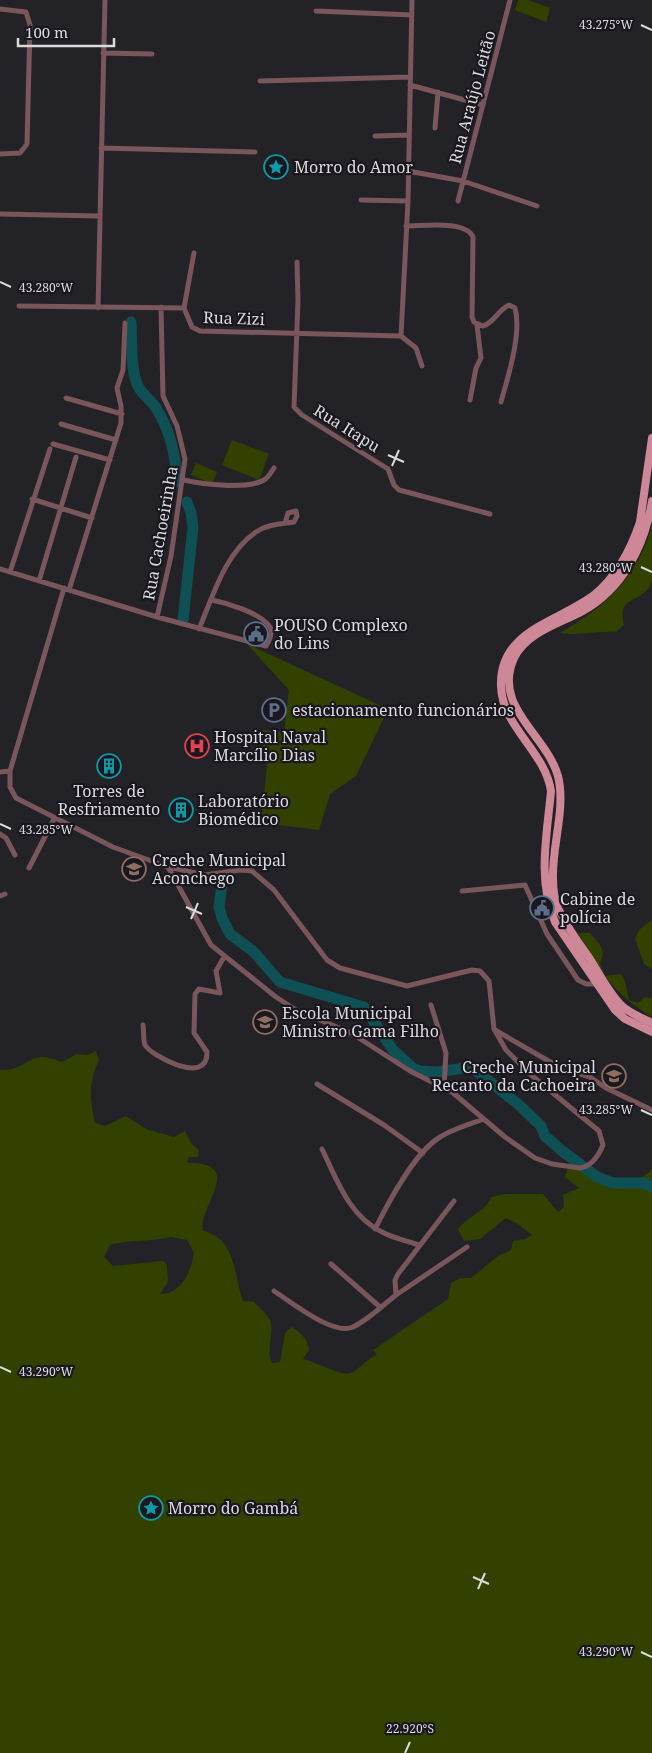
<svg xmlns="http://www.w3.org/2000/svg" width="652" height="1753" viewBox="0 0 652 1753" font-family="'Noto Serif',serif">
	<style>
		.green { fill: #324100; fill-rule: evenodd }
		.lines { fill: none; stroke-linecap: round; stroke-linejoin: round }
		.river { stroke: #0e5054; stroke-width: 11 }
		.minor { stroke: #78565c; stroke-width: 5 }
		.primary { stroke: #cd8796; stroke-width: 8 }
		.ticks { fill: none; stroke: #dbdade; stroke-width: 2 }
		.labels { text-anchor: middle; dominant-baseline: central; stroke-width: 4.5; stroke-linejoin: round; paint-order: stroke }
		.street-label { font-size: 16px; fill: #dbdade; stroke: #1a181e }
		.poi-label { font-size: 16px; fill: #dbdade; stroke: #1a181e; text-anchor: start }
		.ticks-label { font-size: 12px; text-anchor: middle; fill: #dbdade; stroke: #1a181e; stroke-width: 4.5; stroke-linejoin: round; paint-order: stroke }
	</style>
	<rect width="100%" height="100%" fill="#232227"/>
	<path class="green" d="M518,0h10l22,8 -4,14 -31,-12z
		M232,440l37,14 -10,26 -37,-15z
		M196,463l21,9 -5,12 -21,-9z
		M652,526c0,14 0,42 0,55 -8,24 -36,12 -28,44l-8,7c-20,-1 -37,4 -56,1 45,-26 77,-55 92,-107z
		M247,644l141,65 -32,67 -26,18 -11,36 -58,-7 6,-57 -6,-27 2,-9 21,2 5,-42z
		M652,920v49l-8,-5 -9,-26 5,-9z
		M578,933h12c10,11 16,16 10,30l5,13 16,-2 4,7 4,19 9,3 7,-6 7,1v19c-39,-24 -52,-45 -74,-84z
		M96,1051l3,9c-11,23 -9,40 -4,63l10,3 21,-10 20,13 28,8 11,-6 6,12 8,7 -1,7h-9l-2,5c5,2 10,0 15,2 36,7 -4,45 1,66 6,3 14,6 18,10 15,16 15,42 22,61l11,1c5,5 13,12 16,18 5,15 -5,28 2,43l8,-1 5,-29 6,-6c9,4 17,12 18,23l-6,9c12,2 38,18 48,14 10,-5 15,-14 26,-18l-4,-5 75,-51 3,-16 10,-5h10l27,-22 13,-6 2,-9 12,-2 7,-4 -14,-11 -12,-6 -26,21 -16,2 -6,-12c13,-15 25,-16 34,-32l12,-3h39l15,18 6,-5 -1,-12 16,-7 -14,-11 3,-10 25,2 19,15c15,-1 30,-3 40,-15v584h-652v-683c20,2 28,-13 42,-13 6,0 14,3 20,5l15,-8 11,1zM171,1237l16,3 7,13c-3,18 -12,41 -34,41l8,-12 -1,-17 -4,-4 -50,5 -9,-9 6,-12c20,-6 41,-3 61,-8z"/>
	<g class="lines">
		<path class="river" d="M131,322c1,18 -1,50 8,66 4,7 13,13 17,20 14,22 20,49 21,74
			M183,620l10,-93 -2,-14 -4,-11
			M222,884l-3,23 3,11 8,16 23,17 27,31 84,25 29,43 20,18 7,3 17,1 34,-5 47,37 23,22 4,10 16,14 36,27 16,6h30l9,4"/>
		<path class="minor" d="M0,9l26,3 4,13 -3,119 -7,9 -20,1
			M316,11l96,4
			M103,53l49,1
			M260,81l150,-4
			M410,85l73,20
			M435,128l3,-36
			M375,136l34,-1
			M101,148l154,4
			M408,171l55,10 74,25
			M361,200l47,1
			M458,201l52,-201
			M0,214l99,2
			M406,226c17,0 60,-6 67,11l-1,80 2,5 9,4c11,-3 15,-16 26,-21l6,3c7,25 -7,69 -14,94
			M297,262l1,38 -4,107 8,8 86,54 6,16 5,5 91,24
			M19,306l165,2 8,19 8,4 201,5 15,12 6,18
			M98,308l7,-308
			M184,308l10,-55
			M401,336l7,-135 4,-201
			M66,398l56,16
			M470,400l6,-32 5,-10 -4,-33
			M61,424l55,16
			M53,444l57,16
			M184,480c18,4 63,10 80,0 5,-3 7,-8 10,-12
			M32,499l60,19
			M0,569l157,48 109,29c3,-5 7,-14 4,-19 -9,-14 -43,-24 -58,-27
			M10,572l40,-123
			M39,581l37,-124
			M64,588l-54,183v16l6,11 97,49 55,20 37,8 35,-5 12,1 22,19 53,70 13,8 67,18 65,-16 8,1 9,10 5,48 12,21 25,25 68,56 4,14c-4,10 -12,22 -23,23l-28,-4 -17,-6 -30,-21 -53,-45 -42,-21 -59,-38 -55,-23 -20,-13 -65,-52 -43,-78
			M69,590l52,-167v-17l-4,-18 6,-18 2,-47
			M157,617l14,-61 14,-97 -8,-33 -14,-30 -2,-89
			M199,629c14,-33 26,-76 57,-97 12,-8 24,-8 38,-10l3,-6 -1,-5 -8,2 -3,10
			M0,772l10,-1
			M0,834l6,4 9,17
			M29,868l25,-49
			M462,891l63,-6 22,49 31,46 8,4h9
			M0,896l5,-2
			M431,1005l15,48 -2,34
			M143,1025c1,6 0,15 2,20 5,10 63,42 62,7l-13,-19 1,-39 4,-5 21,4 -4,-22 8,-14
			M495,1030l64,37 31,10 16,11 46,22
			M317,1084l67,41 39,28
			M322,1149c15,31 27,67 60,83 11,6 25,9 37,13
			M375,1229c14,-28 39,-76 65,-92 13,-8 30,-13 44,-18
			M331,1264l49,43
			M274,1291c17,11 59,45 79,36 15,-7 30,-22 43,-32l-1,-15 3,-6 56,-73
			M396,1295l71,-48"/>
		<path class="primary" d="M652,438l-12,84c-9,27 -24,55 -46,73 -35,27 -95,35 -93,91 1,41 44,65 50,105 -4,44 -14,89 4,131l60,88 10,9 27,13
			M652,501c-7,45 -30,89 -71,111 -23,12 -55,21 -67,46 -22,49 32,76 44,118 8,32 -6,69 -5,102 0,10 1,21 5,30 8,18 21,35 32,51 10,16 19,34 32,47 9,8 20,12 30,17"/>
	</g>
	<path class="ticks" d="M641,25l11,5M0,282l11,5M388,455l16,7M392,466l7,-16M641,567l11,5M0,824l11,5M186,907l16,7M191,919l7,-16M641,1110l11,5M0,1367l11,5M473,1577l16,7M478,1589l7,-16M641,1652l11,5M405,1753l5,-11"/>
	<defs>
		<g id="sight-ring" transform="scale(1.25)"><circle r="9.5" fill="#1a181e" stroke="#0f9aa8" stroke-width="1.5"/><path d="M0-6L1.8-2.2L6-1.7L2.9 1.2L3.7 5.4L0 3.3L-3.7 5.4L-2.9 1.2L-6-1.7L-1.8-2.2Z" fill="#0f9aa8"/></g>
		<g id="civic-ring" transform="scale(1.25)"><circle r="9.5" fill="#1a181e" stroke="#5c6f8a" stroke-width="1.5"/><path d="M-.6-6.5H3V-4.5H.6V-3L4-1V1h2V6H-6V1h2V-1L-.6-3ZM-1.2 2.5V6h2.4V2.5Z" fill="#5c6f8a"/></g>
		<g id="parking-ring" transform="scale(1.25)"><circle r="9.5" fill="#1a181e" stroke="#5c6f8a" stroke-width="1.5"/><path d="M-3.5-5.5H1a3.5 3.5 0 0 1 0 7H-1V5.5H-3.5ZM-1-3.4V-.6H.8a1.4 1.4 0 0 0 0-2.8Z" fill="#5c6f8a"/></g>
		<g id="hospital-ring" transform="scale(1.25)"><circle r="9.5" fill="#1a181e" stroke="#e0444e" stroke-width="1.5"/><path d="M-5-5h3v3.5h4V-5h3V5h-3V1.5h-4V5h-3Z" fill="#e0444e"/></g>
		<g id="building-ring" transform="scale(1.25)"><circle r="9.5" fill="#1a181e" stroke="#0f9aa8" stroke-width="1.5"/><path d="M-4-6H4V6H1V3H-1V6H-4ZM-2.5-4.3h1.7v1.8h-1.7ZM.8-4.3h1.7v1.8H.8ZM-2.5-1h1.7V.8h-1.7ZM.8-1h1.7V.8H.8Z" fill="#0f9aa8"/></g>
		<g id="school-ring" transform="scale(1.25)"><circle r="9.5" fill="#1a181e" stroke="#8d6e63" stroke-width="1.5"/><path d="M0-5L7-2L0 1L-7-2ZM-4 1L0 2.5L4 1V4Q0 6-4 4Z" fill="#8d6e63"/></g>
	</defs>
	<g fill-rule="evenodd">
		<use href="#sight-ring" x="276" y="167"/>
		<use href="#civic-ring" x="256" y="634"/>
		<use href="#parking-ring" x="274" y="710"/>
		<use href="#hospital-ring" x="197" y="746"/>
		<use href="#building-ring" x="109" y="766"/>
		<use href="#building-ring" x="181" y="810"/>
		<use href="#school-ring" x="134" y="869"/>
		<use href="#civic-ring" x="542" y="908"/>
		<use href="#school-ring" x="265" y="1022"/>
		<use href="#school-ring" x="614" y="1076"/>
		<use href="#sight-ring" x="151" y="1508"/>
	</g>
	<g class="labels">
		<g class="street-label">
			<text transform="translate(472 97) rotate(-75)">Rua Araújo Leitão</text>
			<text transform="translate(234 318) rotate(2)">Rua Zizi</text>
			<text transform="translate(347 428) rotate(32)">Rua Itapu</text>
			<text transform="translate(160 533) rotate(-80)">Rua Cachoeirinha</text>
		</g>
		<g class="poi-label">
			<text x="294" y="167">Morro do Amor</text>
			<text x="274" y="625">POUSO Complexo<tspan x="274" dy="18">do Lins</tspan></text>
			<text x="292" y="710">estacionamento funcionários</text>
			<text x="214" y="737">Hospital Naval<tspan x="214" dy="18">Marcílio Dias</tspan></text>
			<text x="109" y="791" text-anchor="middle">Torres de<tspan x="109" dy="18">Resfriamento</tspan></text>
			<text x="198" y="801">Laboratório<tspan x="198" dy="18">Biomédico</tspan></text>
			<text x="152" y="860">Creche Municipal<tspan x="152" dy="18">Aconchego</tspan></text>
			<text x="560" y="899">Cabine de<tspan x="560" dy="18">polícia</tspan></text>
			<text x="282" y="1013">Escola Municipal<tspan x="282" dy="18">Ministro Gama Filho</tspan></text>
			<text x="596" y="1067" text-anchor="end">Creche Municipal<tspan x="596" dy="18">Recanto da Cachoeira</tspan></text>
			<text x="168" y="1508">Morro do Gambá</text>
		</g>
	</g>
	<g class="ticks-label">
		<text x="606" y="29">43.275°W</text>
		<text x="46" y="292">43.280°W</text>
		<text x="606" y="572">43.280°W</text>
		<text x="46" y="834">43.285°W</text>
		<text x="606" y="1114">43.285°W</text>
		<text x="46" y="1376">43.290°W</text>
		<text x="606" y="1656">43.290°W</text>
		<text x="410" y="1733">22.920°S</text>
	</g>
	<path d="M18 38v8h96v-8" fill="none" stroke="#dbdade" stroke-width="2.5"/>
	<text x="25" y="38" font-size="15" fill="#dbdade" stroke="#1a181e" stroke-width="4" paint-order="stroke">100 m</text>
</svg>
